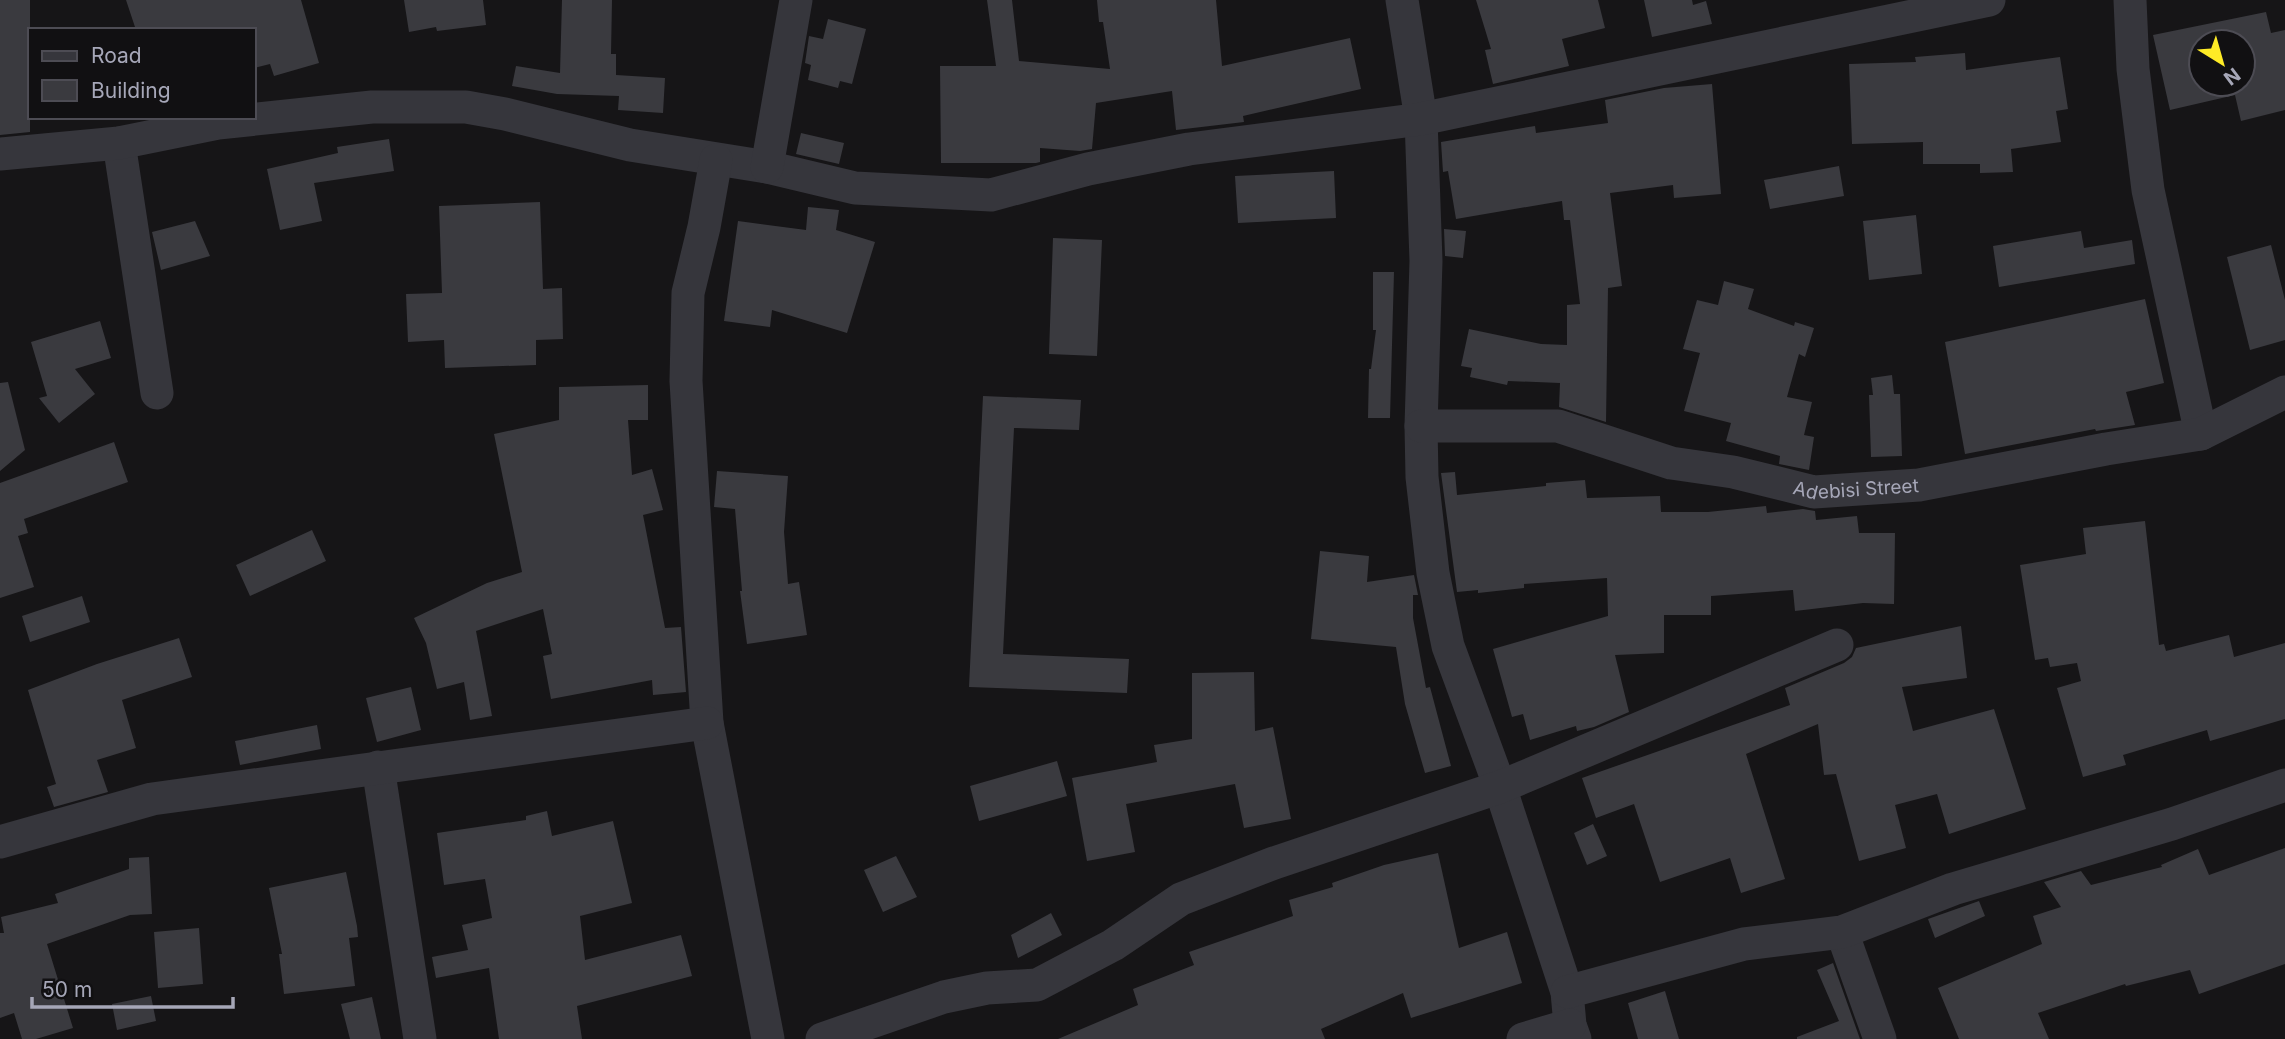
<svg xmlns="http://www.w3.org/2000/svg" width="2285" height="1039" viewBox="0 0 2285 1039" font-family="Inter,sans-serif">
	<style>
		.building { fill: #3a3a3f; fill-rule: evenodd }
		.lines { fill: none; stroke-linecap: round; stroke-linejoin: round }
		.minor { stroke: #36363c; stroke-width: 33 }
		.labels { text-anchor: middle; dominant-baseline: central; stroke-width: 7; stroke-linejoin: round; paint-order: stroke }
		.street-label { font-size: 19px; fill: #a6a7b8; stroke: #111012 }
	</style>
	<rect width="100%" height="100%" fill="#161517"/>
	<path class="building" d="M0,0h30v132l-30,3z
		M126,0h175l18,63 -45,13 -4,-12 -16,4v-38h-118z
		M404,0h79l3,25 -49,6 -1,-4 -27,5z
		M562,0h50l-1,54h5v21l49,3 -2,35 -45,-3 1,-14 -62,-2 -45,-8 4,-20 44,7z
		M987,0h25l7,61 91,8 -7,-47h-4l-2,-22h119l6,66 128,-28 11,51 -118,27 1,6 -68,8 -4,-39 -76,12 -4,46 -12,2 -40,-3v14l-4,1h-95l-1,-97h56z
		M1476,0h122l7,28 -43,11 7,27 -76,18 -8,-34 6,-1z
		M1644,0h48l1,5 13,-4 6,23 -60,13z
		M2266,12l5,21 14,-3v80l-44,11 -6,-26 -65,15 -17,-75zM2201,42h42v42h-42z
		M828,19l38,10 -14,55 -12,-3 -2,7 -30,-8 3,-15 -6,-2 4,-27 14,3z
		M1965,53l1,17 94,-13 8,52 -12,2 5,31 -50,7 2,23 -33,1v-9h-57v-22l-71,2 -3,-80 67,-2 -1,-5z
		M1712,84l9,110 -47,4 -1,-13 -63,8 12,93 -14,2 -2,134 -47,-15 1,-24 -52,-2 -1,4 -37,-8 2,-9 -11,-2 8,-37 72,15 26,1v-40l13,-1 -10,-84h-6l-2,-19 -106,18 -8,-48 -5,1 -2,-30 94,-16 1,7 72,-10 -3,-23 59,-12z
		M801,133l43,10 -5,21 -43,-10z
		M389,139l5,32 -80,12 8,38 -42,9 -13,-61 71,-16 -1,-6z
		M1839,166l5,30 -74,13 -6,-29z
		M1334,171l2,47 -98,5 -3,-47z
		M540,202l3,87 19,-1 1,51 -27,1v25l-91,3 -1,-28 -36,2 -2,-48 36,-1 -3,-87z
		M808,207l31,3 -3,20 39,12 -28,91 -75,-23 -2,17 -46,-6 14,-100 68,9z
		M1916,215l6,59 -53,6 -6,-59z
		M195,221l15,35 -49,14 -9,-38z
		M1444,229l22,2 -3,27 -18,-2z
		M2081,231l3,17 48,-8 3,24 -136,23 -6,-41z
		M1053,238l49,2 -5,116 -48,-2z
		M2271,245l14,55v40l-35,10 -23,-93z
		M1373,272h21l-4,146h-22l1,-49h2l5,-39h-3z
		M1724,281l30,8 -6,20 46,17 1,-4 19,6 -9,29 -6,-3 -12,43 25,5 -8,33 10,2 -5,33 -30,-6 1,-8 -54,-15 5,-18 -47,-12 16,-58 -17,-4 14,-49 21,5z
		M2145,299l19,84 -38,9 9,33 -39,6 -1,-2 -130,25 -20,-112z
		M100,321l11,37 -36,11 20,25 -36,29 -20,-25 8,-2 -16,-54z
		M1892,375l2,19h6l2,62 -31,1 -2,-62h4l-2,-17z
		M8,382l17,68 -25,21v-88z
		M648,385v35h-20l4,55 20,-6 11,41 -20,5 22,113 16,-1 5,65 -33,3 -1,-15 -101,19 -8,-43 9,-2 -9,-45 -67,22 16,85 -22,4 -6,-38 -27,7 -11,-46 -12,-25 73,-35 35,-11 -28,-138 65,-14v-33z
		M983,396l98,4 -2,30 -65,-2 -11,226 126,5 -2,34 -158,-6z
		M114,442l14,40 -104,37 4,14 -10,3 16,51 -34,11v-115z
		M717,471l71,5 -4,56 4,52 11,-2 8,53 -60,9 -7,-53h2l-7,-82 -21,-2z
		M1455,472l2,23 89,-9v-3l39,-3 2,18 73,-2 1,16h47l58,-6 1,7 36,-4 12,2 1,9 41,-4 2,17h36l-1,71 -31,-1 -68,8 -2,-21 -82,6v19h-47v38l-49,2 14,57 -35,15 -17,4 -1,-5 -46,14 -7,-26 -11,3 -19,-68 115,-33 -1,-38 -83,6v4l-46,5v-3l-21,2 -16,-119z
		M2145,521l14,124 5,-1 2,7 63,-16 5,22 51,-14v76l-75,22 -3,-11 -84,25 3,10 -43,12 -26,-89 24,-7 -4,-18 -27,4 -2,-9 -13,2 -15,-95 66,-11 -3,-26z
		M312,530l14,31 -76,35 -14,-31z
		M1320,551l49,5 -2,26 47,-7 4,20h-5v23l13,70 4,-1 21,79 -26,7 -20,-69 -9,-57 -85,-8z
		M82,596l8,26 -60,20 -8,-26z
		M1961,626l6,52 -65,9 11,44 81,-22 32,100 -77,25 -12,-40 -42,11 11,43 -47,13 -23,-87 -12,1 -6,-51 -72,30 39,125 -44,14 -11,-35 -70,24 -26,-78 -38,14 -14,-40 208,-73 -5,-17 59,-25 8,-6 4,-9z
		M179,638l13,39 -70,23 14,48 -39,12 11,32 -54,15 -7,-20 9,-3 -28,-94 69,-26z
		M1254,672l1,59 18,-4 18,92 -47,9 -9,-44 -109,20 9,48 -48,9 -15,-83 85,-16 -3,-17 38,-6v-66z
		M411,687l10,43 -44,12 -11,-44z
		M317,725l4,24 -81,16 -5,-24z
		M1057,761l10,35 -88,25 -9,-35z
		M547,811l5,25 61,-15 19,82 -52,13 5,44 96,-25 11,41 -115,30 5,33h-83l-10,-71 -53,10 -4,-21 36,-7 -6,-25 30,-7 -7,-39 -41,6 -7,-52 89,-13v-4z
		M1593,824l14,32 -20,9 -13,-32z
		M2285,848v116l-86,30 -9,-24 -64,16 -1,-2 -87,29 11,26h-90l-21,-51 104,-44 -9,-28 28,-9 -17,-25 37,-11 10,14 71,-18 -1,-2 37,-16 11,26z
		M1438,853l21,95 48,-16 15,51 -111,35 -8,-25 -82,36 4,10h-267l80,-34 -5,-16 61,-24 -5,-13 104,-36 -4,-16 44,-13 -1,-4 52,-18z
		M896,856l21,41 -34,15 -19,-42z
		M149,857l3,57 -22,1 -83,29 26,84 -37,11h-14l-8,-26 -14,5v-85h4l-3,-16 57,-14 -3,-9 74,-25v-11z
		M346,872l11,54 1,11 -9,1 6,48 -71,8 -5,-40h3l-13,-66z
		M1979,901l6,15 -50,22 -7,-19z
		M1051,913l11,22 -44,23 -7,-23z
		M199,928l4,56 -45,4 -4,-56z
		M1833,963l27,76h-63v-2l42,-16 -22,-51z
		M1665,991l14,48h-41l-10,-36z
		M151,996l5,25 -39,9 -5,-26z
		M372,997l9,42h-31l-9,-35z"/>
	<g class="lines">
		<g class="minor">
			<path d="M1402,0l19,119 5,142 -5,165 1,51 11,96 15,73 52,141 67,205 3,33 5,14"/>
			<path d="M2130,0l3,69 15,121 53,244"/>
			<path d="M119,143l38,250"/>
			<path d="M0,154l119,-11 99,-20 154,-16h94l39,7 125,31 137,22 88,21 136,7 97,-26 101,-20 232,-30 568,-119"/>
			<path d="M716,160l-12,67 -16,66 -2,88 21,342 61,316"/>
			<path d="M767,167l29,-167"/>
			<path id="s1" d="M1421,426h137l113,37 62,9 81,20 105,-7 187,-36 95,-15 84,-42"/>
			<path d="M378,767l42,272"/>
			<path d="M0,842l152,-43 555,-76"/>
			<path d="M1842,932l38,107"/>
			<path d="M1567,992l177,-48 98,-12 111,-43 219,-65 113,-39"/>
			<path d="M822,1039l122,-42 43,-9 50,-3 76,-40 68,-46 93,-36 226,-76 337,-142"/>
			<path d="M1523,1039l47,-14"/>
		</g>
	</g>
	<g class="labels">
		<g class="street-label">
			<text stroke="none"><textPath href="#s1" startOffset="444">Adebisi Street</textPath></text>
		</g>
	</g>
	<rect x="28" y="28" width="228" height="91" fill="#111012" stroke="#4d4c54" stroke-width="2"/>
	<rect x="42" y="51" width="35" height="10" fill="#36363c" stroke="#4d4c54" stroke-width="2"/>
	<text x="91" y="63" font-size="21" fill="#a6a7b8">Road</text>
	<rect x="42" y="80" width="35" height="21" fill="#3a3a3f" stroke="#4d4c54" stroke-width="2"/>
	<text x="91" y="98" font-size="21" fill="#a6a7b8">Building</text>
	<g transform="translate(2222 63) rotate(143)"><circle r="33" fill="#111012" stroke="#4d4c54" stroke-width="2"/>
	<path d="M0-5L12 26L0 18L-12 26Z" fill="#feeb26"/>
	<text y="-10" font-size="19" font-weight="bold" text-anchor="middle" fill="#a6a7b8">N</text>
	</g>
	<path d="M32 997v10h201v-10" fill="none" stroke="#a6a7b8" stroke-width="3.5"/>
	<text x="42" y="997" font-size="21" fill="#a6a7b8" stroke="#111012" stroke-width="5" paint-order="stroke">50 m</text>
</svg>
